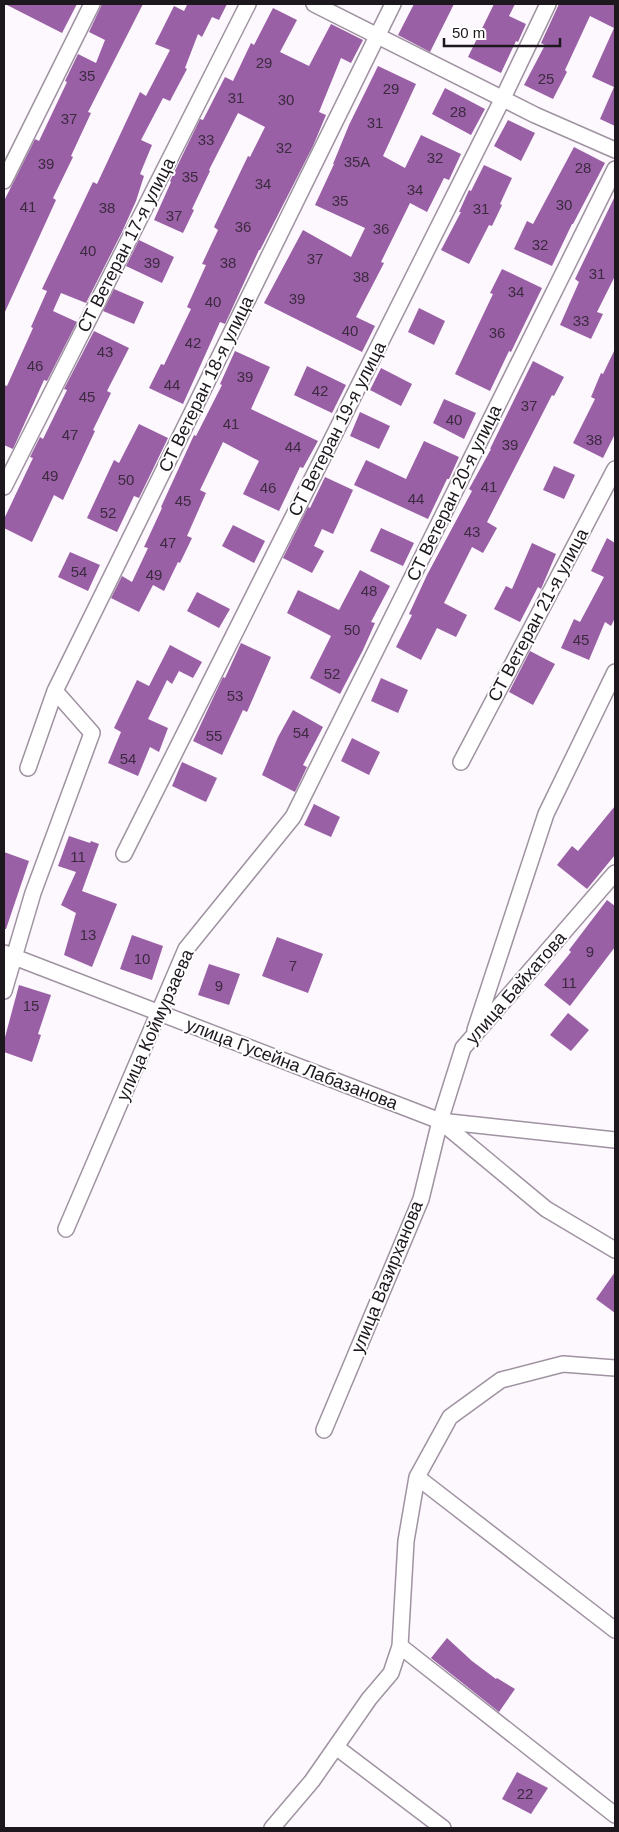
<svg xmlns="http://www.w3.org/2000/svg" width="619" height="1832" viewBox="0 0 619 1832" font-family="Arial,sans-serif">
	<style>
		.building { fill: #9a60a5 }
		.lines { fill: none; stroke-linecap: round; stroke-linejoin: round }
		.minor-casing { stroke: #9f92a1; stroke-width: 18 }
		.minor { stroke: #fff; stroke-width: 15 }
		.labels { text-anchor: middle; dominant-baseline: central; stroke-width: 4; stroke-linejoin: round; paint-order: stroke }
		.number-label { font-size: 15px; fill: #3c2a40 }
		.street-label { font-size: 18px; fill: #1d181e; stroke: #fff }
	</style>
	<rect width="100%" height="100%" fill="#fdf7fe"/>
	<path class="building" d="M5,4h72l-15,29z
		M102,4h41l-55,108 3,1 -20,43 2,1 -20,41 3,2 -52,114v-113l31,-62 4,2 28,-59 -2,-1 13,-27 18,9 9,-23 -16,-8z
		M186,4h41l-8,16 -7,-3 -10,20 -4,-3 -13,34 2,1 -17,32 -7,-3 -22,42 11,5 -12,29 4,2 -8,25 -14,31 -36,71 -25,-10 -8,18 24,11 -30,59 -3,-1 -31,69 -9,-4v-60l3,1 26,-58 -2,-1 16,-36 -5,-2 51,-107 4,2 43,-92 6,4 24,-46 -15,-6 19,-38 10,5 3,-6z
		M414,4h40l-24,48 -32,-17z
		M494,4h21l-6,12 17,8 -8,18 -2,-1 -15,32 -33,-16z
		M559,4h56v122l-15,-7 14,-32 -22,-10 22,-49 -24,-12 -25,54 2,2 -14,27 -29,-14 21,-40 -4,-2z
		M273,8l24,12 -17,32 29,14 22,-42 32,16 -12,23 -10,-5 -22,54 7,3 -13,31 -53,104h-1l-34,74 -5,-2 -37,82 -34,-16 12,-24 3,1 27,-56 -4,-2 19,-42 -4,-1 16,-34 -4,-3 34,-71 2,1 15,-30 -27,-14 -29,57 1,1 -18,38 2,1 -11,23 -29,-13 17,-38 -1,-1 30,-62 3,1 22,-43 8,4 18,-38 3,2z
		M378,66l38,18 -33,72 22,12 16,-33 40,19 -12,26 -5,-2 -17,34 -17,-9 -29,59 3,1 -28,54 19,9 -13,26 -98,-49 39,-73 48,27 14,-29 -50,-23 19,-41h-1l16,-39z
		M445,88l40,21 -14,26 -39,-21z
		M508,120l27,13 -14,28 -27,-15z
		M574,147l31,16 -32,61h-1l-20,42 -38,-17 13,-28 6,3z
		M484,165l28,13 -12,26 2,1 -10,21 -3,-1 -20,39 -28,-14 20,-38h-2l10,-22 2,1z
		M615,196v80l-18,36 6,2 -12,25 -31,-14 19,-43 -4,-3z
		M139,240l35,17 -12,26 -36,-17z
		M502,269l40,19 -31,64 -2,-1 -19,40 -35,-17 38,-80 -3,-1z
		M114,289l30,13 -10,22 -31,-13z
		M419,308l26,13 -11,24 -26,-13z
		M94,331l35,17 -22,43 4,2 -18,37 2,1 -32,69 -9,-5 -22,47 -28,-14v-9l29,-61 -3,-1 10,-20 3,2 24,-49 -3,-1z
		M615,349v85l-12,24 -30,-15 22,-44 -4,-2 10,-24 2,1z
		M235,351l35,16 -19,42 67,32 -15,27 -3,-1 -21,44 -36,-17 16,-33 -36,-19 -23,48 6,3 -19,43 5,2 -12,25 -2,-1 -14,29 -11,-6 -14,27 -28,-14 11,-22 10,6 16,-34 -4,-1 18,-39 -1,-1 33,-72 2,1 26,-51 -2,-1z
		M533,361l31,16 -10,19 -2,-1 -65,127 10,6 -14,25 -11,-6 -28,56 23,12 -11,22 -19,-9 -16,32 -25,-13 16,-32 -3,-1 18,-39 45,-84 -3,-2 22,-40h-1z
		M307,366l39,19 -14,28 -38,-18z
		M381,368l31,16 -11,22 -31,-16z
		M444,399l32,14 -12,26 -31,-16z
		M360,412l30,14 -11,23 -29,-13z
		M139,424l29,14 -29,60 -5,-2 -17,36 -30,-14 27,-58 5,3z
		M424,441l35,16 -10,22h-2l-19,40 -74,-34 12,-25 40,19z
		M554,466l21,9 -11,24 -21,-9z
		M325,477l28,13 -20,44 -11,-5 -8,17 10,5 -12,22 -29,-15 25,-51 2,1z
		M233,525l32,16 -11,22 -32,-17z
		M381,528l33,15 -11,23 -33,-15z
		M607,538l8,5v75l-4,8 -6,-4 -16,38 -28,-12 13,-29 6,3 24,-45 -13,-6z
		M532,543l24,11 -15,35 -3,-2 -18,35 -26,-13 12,-23 6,3z
		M70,552l30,13 -12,26 -30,-14z
		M360,570l30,16 -19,36 4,1 -12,27 -23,44 -30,-16 21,-42 -44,-23 11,-23 41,20z
		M197,592l33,17 -11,19 -32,-17z
		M241,643l30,14 -24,55 -4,-2 -21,45 -29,-14 29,-62 1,-2 2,1z
		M170,645l32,17 -9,16 -14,-7 -7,13 -5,-4 -19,39 20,9 -9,24 -9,-5 -12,29 -30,-13 13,-31 -7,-4 23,-48 12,6z
		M530,651l25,13 -22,41 -24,-13z
		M381,678l27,12 -10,23 -27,-12z
		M293,710l30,17 -20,38 4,2 -12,25 -33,-17 16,-38z
		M352,738l28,14 -11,23 -28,-14z
		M182,762l35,16 -11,24 -34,-16z
		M314,804l26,13 -9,20 -27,-12z
		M615,806v49l-28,34 -30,-24 15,-19 6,5z
		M69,836l21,7 1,-2 8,3 -17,47 35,13 -25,63 -28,-12 12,-42 -15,-8 15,-33 -18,-6z
		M4,852l25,9 -23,68h-2z
		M607,900l8,6v41l-45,59 -26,-21 27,-33 -2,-2z
		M132,935l31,11 -11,34 -32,-11z
		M277,937l46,17 -15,39 -46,-17z
		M209,964l31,10 -11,31 -31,-10z
		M19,985l32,10 -13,39 3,1 -9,27 -28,-10v-11z
		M568,1013l21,17 -18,21 -21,-16z
		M615,1272v41l-19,-14z
		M447,1638l25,23 24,18 1,-1 18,11 -16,23 -68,-54z
		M517,1772l31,16 -17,26 -29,-15z"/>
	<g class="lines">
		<g class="minor-casing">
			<path id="minor" d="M314,4l221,111 80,35
				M4,181l88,-177
				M4,487l244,-483
				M461,762l154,-293
				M28,768l27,-77 338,-687
				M124,854l379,-756 45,-94
				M615,873l-152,175 -23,73 175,19
				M4,953l436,168 106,88 69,41
				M4,991l29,-98 59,-160 -37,-42
				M475,1030l71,-216 69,-142
				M66,1229l120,-280 107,-132 322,-648
				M324,1430l97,-231 19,-78
				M417,1477l198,153
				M400,1646l215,169
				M336,1747l107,81
				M272,1828l40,-47 57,-82 22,-26 9,-27 6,-105 11,-64 33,-60 51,-37 62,-16 52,4"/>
		</g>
		<use href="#minor" class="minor"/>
	</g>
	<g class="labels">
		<g class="number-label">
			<text x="264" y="62">29</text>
			<text x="87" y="75">35</text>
			<text x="546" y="78">25</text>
			<text x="391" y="88">29</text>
			<text x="236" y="97">31</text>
			<text x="286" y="99">30</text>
			<text x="458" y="111">28</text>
			<text x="69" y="118">37</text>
			<text x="375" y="122">31</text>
			<text x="206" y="139">33</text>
			<text x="284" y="147">32</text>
			<text x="435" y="157">32</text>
			<text x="357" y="161">35А</text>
			<text x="46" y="163">39</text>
			<text x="583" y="167">28</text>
			<text x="190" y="176">35</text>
			<text x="263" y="183">34</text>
			<text x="415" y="189">34</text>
			<text x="340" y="200">35</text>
			<text x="564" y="204">30</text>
			<text x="28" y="206">41</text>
			<text x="107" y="207">38</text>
			<text x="481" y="208">31</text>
			<text x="174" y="215">37</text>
			<text x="243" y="226">36</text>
			<text x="381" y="228">36</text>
			<text x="540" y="244">32</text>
			<text x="88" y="250">40</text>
			<text x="315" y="258">37</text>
			<text x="152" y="262">39</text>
			<text x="228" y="262">38</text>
			<text x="597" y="273">31</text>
			<text x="361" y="276">38</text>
			<text x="516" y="291">34</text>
			<text x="297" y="298">39</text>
			<text x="213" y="301">40</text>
			<text x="581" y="320">33</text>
			<text x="350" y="330">40</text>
			<text x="497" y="332">36</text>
			<text x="193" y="342">42</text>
			<text x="105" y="351">43</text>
			<text x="35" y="365">46</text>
			<text x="245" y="376">39</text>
			<text x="172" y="384">44</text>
			<text x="320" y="390">42</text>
			<text x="87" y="396">45</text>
			<text x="529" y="405">37</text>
			<text x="454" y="419">40</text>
			<text x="231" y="423">41</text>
			<text x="70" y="434">47</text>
			<text x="594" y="439">38</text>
			<text x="510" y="444">39</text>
			<text x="293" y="446">44</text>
			<text x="50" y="475">49</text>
			<text x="126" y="479">50</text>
			<text x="489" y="486">41</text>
			<text x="268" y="487">46</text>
			<text x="416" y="498">44</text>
			<text x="183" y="500">45</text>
			<text x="108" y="512">52</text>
			<text x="472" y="531">43</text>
			<text x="168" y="542">47</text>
			<text x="79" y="571">54</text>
			<text x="154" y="574">49</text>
			<text x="369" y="590">48</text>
			<text x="352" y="629">50</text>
			<text x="581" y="639">45</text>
			<text x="332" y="673">52</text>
			<text x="235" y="695">53</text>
			<text x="301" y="732">54</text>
			<text x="214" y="735">55</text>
			<text x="128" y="758">54</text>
			<text x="78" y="856">11</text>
			<text x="88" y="934">13</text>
			<text x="590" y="951">9</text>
			<text x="142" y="958">10</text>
			<text x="293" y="965">7</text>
			<text x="569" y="982">11</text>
			<text x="219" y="985">9</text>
			<text x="31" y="1005">15</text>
			<text x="525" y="1793">22</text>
		</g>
		<g class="street-label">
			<text transform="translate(126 245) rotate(-63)">СТ Ветеран 17-я улица</text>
			<text transform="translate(206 384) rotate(-64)">СТ Ветеран 18-я улица</text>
			<text transform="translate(337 429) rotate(-63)">СТ Ветеран 19-я улица</text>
			<text transform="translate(454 493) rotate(-64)">СТ Ветеран 20-я улица</text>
			<text transform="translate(538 615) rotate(-62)">СТ Ветеран 21-я улица</text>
			<text transform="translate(516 988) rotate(-49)">улица Байхатова</text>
			<text transform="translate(155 1025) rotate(-66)">улица Коймурзаева</text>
			<text transform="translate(292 1064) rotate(21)">улица Гусейна Лабазанова</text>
			<text transform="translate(387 1277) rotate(-68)">улица Вазирханова</text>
		</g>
	</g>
	<rect width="619" height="1832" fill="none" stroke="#1d181e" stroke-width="10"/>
	<path d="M444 38v8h116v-8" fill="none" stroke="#1d181e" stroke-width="2.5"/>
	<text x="452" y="38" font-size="15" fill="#1d181e" stroke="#ffffff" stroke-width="4" paint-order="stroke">50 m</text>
</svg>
